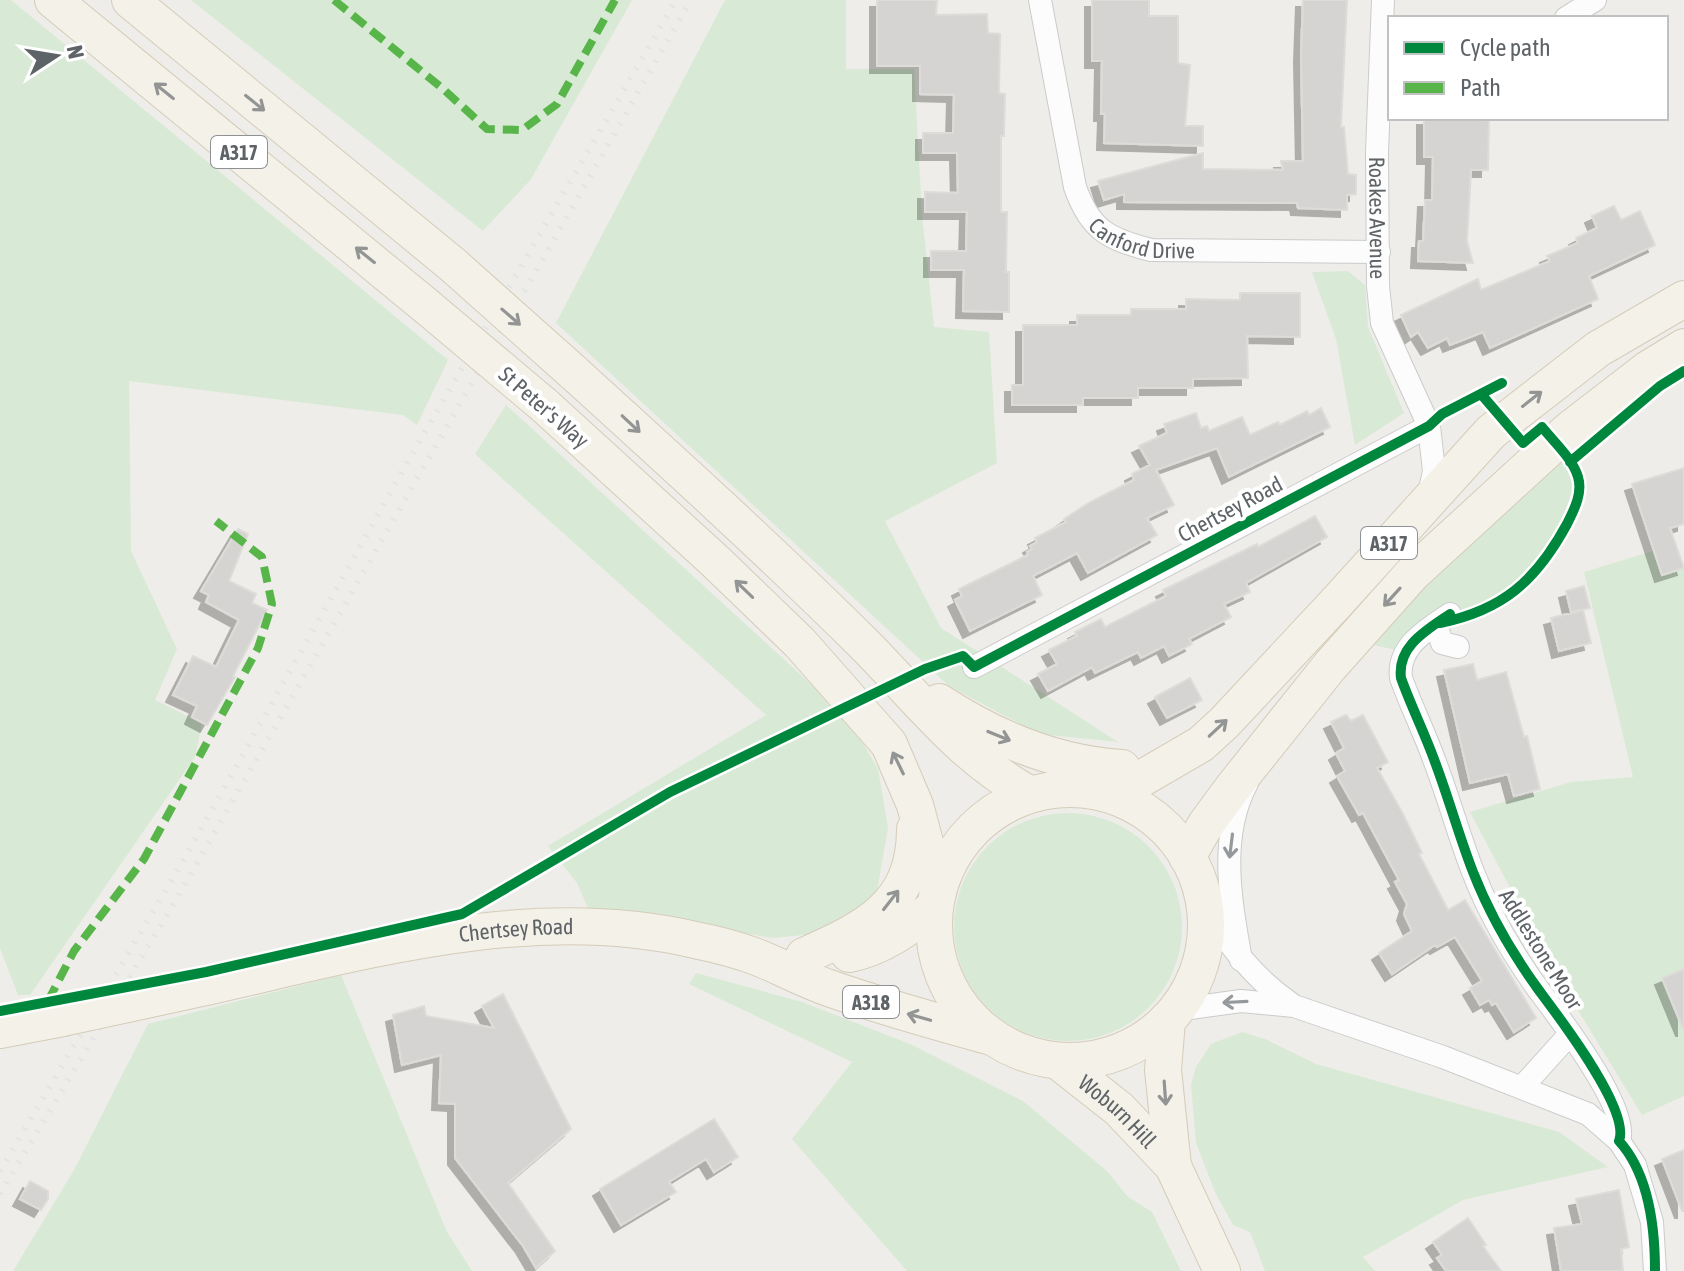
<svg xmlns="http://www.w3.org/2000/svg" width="1684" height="1271" viewBox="0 0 1684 1271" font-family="'Asap Condensed',sans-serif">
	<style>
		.green { fill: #d8ead5 }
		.building { fill: #d5d4d2; stroke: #dedcd8; stroke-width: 2; filter: url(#shadow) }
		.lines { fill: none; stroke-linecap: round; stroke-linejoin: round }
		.minor-casing { stroke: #cacccb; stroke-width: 24 }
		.primary-casing { stroke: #d5ccb8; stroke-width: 38 }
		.minor { stroke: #fcfcfc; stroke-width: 22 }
		.primary { stroke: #f4f1e9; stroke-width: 36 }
		.rail { stroke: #e3e4e3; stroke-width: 6; stroke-dasharray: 2 10; stroke-linecap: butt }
		.primary-bridge-casing { stroke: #d5ccb8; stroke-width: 38; stroke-linecap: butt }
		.primary-bridge { stroke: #f4f1e9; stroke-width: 36 }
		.quiet { stroke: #58b549; stroke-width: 8; stroke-dasharray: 16 8; stroke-linecap: butt }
		.cycleway-casing { stroke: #fff; stroke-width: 15 }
		.cycleway { stroke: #00873e; stroke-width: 10 }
		.oneway { stroke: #929594 }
		.oneway2 { stroke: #95999b }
		.labels { text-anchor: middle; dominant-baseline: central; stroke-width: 8; stroke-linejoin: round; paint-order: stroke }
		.shield { fill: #fff; stroke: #8e9295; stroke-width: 2 }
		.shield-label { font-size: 20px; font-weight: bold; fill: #5e6367 }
		.street-label { font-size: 22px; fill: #5e6367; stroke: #fff }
	</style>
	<defs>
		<filter id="shadow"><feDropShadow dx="-7" dy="7" stdDeviation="0" flood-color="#0004"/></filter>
	</defs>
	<rect width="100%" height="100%" fill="#eeede9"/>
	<path class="green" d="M0,0h11l437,360 -31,65 -14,-10 -274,-34 2,170 46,98 -22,51 47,23 -7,34 -165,238h-12l-18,-47z
		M191,0h441l-101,179 -48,52z
		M725,0h121v69h68l8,145 12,113 55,5 8,131 -112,58 56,107 177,114 -79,-8 -90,-48 -393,-363z
		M1348,271l17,14 3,42 36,86 -49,32 -19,-106 -24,-67z
		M506,405l342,313 30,51 10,58 -12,71 -44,34 -59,6 -185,-30 -11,-25 -29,-37 218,-131 -291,-261z
		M1570,462c6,9 10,18 9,29 -4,36 -74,121 -111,126 -5,1 -13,-2 -18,-3l-45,38 -31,-7 46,-58 134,-123z
		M1653,551l9,24 22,-7v528l-42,19 -88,-144 -84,-159 101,-30 62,-5 -49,-205z
		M954 927a114 114 0 1 1 228 0a114 114 0 1 1-228 0Z
		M696,973l106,29 108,42 113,57 84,70 20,25 25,16 29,59h-274l-115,-132 60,-77 -163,-78z
		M341,975l106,257 25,39h-459l61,-101 74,-146z
		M1242,1032l23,7 51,25 243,68 49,35 -145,33 -100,57 12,14h-110l-15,-39 -17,-7 -18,-33 -19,-49 -5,-59 5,-17 15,-23z"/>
	<path class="building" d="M877,0h60l-1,15 51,-1 1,19 12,1 -1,59 6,1 -1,42h-3v76h6l-1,60h3v40l-46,-1 1,-41h-33v-19h35l1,-39h-42v-20l33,1 -1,-40h-34v-20h30l1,-38 -34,-1v-28h-43z
		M1092,0h57v16h29v47l12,2 -5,61h18v20l-99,-3 1,-29h-4l1,-53h-10z
		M1303,0h44l-6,127h3l4,47 8,1v19l-9,1v15l-49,-2 -1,-5 -173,-1v-8l-20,6 -6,-19 105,-28v16l80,1 -2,-9h22l-2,-106z
		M1424,118l65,1 -1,51h-17l-4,71 6,22 -55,-2 1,-20h4l2,-41h7l1,-43h-9z
		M1614,206l7,14 19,-9 15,34 -66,31 9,23 -108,49 -7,-16 -33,13 -3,-7 -19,10 -10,-16 -7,5 -10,-22 77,-36 3,11 69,-29 -3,-5 31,-13 -2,-5 21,-10 -5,-12z
		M1240,293h60v44l-53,-1 1,42 -55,1v9h-55v10h-55v7h-71v-20h11v-60h54v-10h54v-6h55v-10l54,1z
		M1321,408l9,19 -101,50 -12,-29 -61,22 18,35 -27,13 10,17 -69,38 -11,-20 -44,23 9,19 -72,36 -15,-31 7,-4 -3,-7 69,-34 -1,-3 5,-3 -2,-3 7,-4 -2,-4 31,-16 -2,-3 26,-17 44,-22 -2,-6 18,-9 -11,-19 28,-13 -3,-9 32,-11 5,15 6,-2 2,5 33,-14 8,18 28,-13 2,3 27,-14 2,4z
		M1684,468v56l-14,4 14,40 -22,7 -30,-91z
		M1315,516l12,21 -81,46 4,9 -26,12 7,13 -42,22 3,5 -23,12 -5,-10 -23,12 -3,-6 -43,21 -3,-6 -44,24 -10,-17 19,-10 -8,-14 28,-14 -2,-4 26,-13 4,8 61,-31 -3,-6 94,-46 1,3z
		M238,529l10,5 -19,47 27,13 -4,9 15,7 -34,66 2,1 -28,48 -15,-8 5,-11 -24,-11 20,-39 23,11 23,-47 -33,-18 3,-7 -8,-4z
		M1584,586l6,22 -19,4 -5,-21z
		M1583,610l8,33 -32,8 -8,-33z
		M1473,664l4,16 29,-8 18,65 3,-1 13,53 -26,7 -6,-22 -38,9 -26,-113z
		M1190,678l12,22 -35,18 -12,-21z
		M1346,715l5,6 12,-6 25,47 -11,6 25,44 20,41 -3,1 29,56 17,-10 71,118 -22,14 -18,-29 -4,2 -3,-5 -9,5 -10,-17 12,-7 -27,-44 -18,10 -2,-2 -43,29 -13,-21 33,-22 -8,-17 3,-10 -12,-22 4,-2 -36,-67 -4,2 -22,-39 8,-5 -9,-18 8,-5 -13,-26z
		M1684,969v60h-1l-21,-51z
		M503,994l68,135 -63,54 47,68 -19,17 -13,-22 -68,-88v-54l-16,-1 2,-48 -39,10 -9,-50 31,-9 2,10 68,12 -12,-22z
		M714,1119l24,38 -24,15 -8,-13 -37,23 7,10 -55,33 -21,-36z
		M1684,1150v61h-2l-20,-52z
		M30,1181l18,10v8l-7,11 -21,-11z
		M1619,1190l10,57 -8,2 2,22h-62l-7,-43 28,-4 -6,-25z
		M1468,1218l18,27 -3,1 18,25h-55l-9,-13 5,-3 -9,-13z"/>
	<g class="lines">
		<g class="minor-casing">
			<g id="minor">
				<path id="s1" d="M1040,0l35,187c15,43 33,52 76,63l228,2"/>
				<path id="s2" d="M1383,0l-6,152 1,134 4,37 47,103 5,45 -5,24"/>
				<path d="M1566,18l29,-18"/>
				<path d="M1450,614c-23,16 -53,32 -49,64 10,28 24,56 34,84 14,37 24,74 38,110 16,41 39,81 65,117 20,27 93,121 81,152"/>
				<path d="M1436,624l6,19 16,4"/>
				<path d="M974,667l455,-241"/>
				<path d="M1205,909c25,36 48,69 85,94"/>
				<path d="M1241,960c-10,-57 -23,-123 6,-177"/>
				<path d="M1176,1010l65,-9 53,5 149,51 145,57 31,27 16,24 17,57 3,49"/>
				<path d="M1522,1087l48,-53"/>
			</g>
		</g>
		<g class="primary-casing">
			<g id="primary">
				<path d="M53,0l372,305"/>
				<path d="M130,0l323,265"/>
				<path d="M573,372c98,89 196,178 290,271 55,55 96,112 166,151"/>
				<path d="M544,405l171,156 85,82 89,101 26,61 23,86"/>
				<path d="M939,702c55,36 117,62 183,66"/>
				<circle cx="1070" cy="925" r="136"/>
				<path d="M1102,792l32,-9 67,-39 23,-21 113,-121 154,-170 107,-83 86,-50"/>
				<path d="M1187,857l19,-33 28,-38 96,-120 82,-92 157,-144 79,-61 36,-22"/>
				<path d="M849,954c33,-6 60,-27 86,-47"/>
				<path d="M804,956c61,-27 111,-50 111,-127"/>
				<path id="s3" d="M206,987c160,-36 325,-85 489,-47 20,4 40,9 59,16 24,9 47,22 72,31 53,19 108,34 162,49"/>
				<path d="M1167,1020l-4,50 10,96 49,105"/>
				<path d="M0,1030l63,-12"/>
				<path id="s4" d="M1058,1061l61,48 54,57"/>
			</g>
		</g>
		<use href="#minor" class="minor"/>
		<use href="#primary" class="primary"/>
		<path class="rail" d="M0,1171l187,-317 224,-398 265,-456
			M0,1194l177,-296 514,-898"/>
		<g class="primary-bridge-casing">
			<path id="primary-bridge" d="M453,265l120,107
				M425,305l119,100
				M63,1018l143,-31"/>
		</g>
		<use href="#primary-bridge" class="primary-bridge"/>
		<path class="quiet" d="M334,0l108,88 45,41 35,1 35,-26 58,-104
			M48,1001l26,-50 70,-92 114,-211 14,-44 -10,-47 -46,-36"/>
		<g class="cycleway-casing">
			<path id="cycleway" d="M1570,462l90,-76 24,-15
				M1450,614c-23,16 -53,32 -49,64 10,28 24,56 34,84 14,37 24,74 38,110 16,41 39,81 65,117 20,27 93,121 81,152 30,33 36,87 36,130
				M1440,623c63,-13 96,-42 127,-99 7,-14 16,-31 11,-47 -5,-18 -25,-36 -36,-50l-19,16 -42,-49
				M0,1011l206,-39 256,-58 208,-122 255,-123 38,-13 11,11 455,-241 13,-12 60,-31"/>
		</g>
		<use href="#cycleway" class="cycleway"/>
	</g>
	<defs><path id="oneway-shaft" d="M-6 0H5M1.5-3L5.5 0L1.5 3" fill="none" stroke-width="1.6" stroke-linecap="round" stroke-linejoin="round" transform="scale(2)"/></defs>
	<g class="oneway">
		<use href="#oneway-shaft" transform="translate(164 91) rotate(-141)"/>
		<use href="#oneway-shaft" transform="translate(255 103) rotate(39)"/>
		<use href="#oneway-shaft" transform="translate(365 255) rotate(-141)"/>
		<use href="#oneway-shaft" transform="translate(511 317) rotate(41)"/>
		<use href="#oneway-shaft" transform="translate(1532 399) rotate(-38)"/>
		<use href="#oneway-shaft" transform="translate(631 424) rotate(43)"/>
		<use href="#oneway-shaft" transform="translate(744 589) rotate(-136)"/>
		<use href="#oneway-shaft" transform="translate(1392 597) rotate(132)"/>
		<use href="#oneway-shaft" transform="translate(1218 728) rotate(-43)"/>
		<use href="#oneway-shaft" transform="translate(999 736) rotate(22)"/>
		<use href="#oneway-shaft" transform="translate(898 763) rotate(-116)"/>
		<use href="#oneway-shaft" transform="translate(891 900) rotate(-52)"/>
		<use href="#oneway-shaft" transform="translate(919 1017) rotate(-164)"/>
		<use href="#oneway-shaft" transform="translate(1165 1093) rotate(86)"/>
	</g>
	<g class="oneway2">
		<use href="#oneway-shaft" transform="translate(1231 846) rotate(97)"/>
		<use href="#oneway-shaft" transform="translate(1235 1002) rotate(177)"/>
	</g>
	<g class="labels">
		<g class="shield">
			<rect x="211" y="136" width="56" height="32" rx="6"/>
			<rect x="1361" y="527" width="56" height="32" rx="6"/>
			<rect x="843" y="986" width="56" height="32" rx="6"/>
		</g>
		<g class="shield-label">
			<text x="239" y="152">A317</text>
			<text x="1389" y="543">A317</text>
			<text x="871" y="1002">A318</text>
		</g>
		<g class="street-label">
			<text stroke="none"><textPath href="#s2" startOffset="218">Roakes Avenue</textPath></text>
			<text stroke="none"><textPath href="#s1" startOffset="284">Canford Drive</textPath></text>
			<text transform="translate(544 407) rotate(41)">St Peter's Way</text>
			<text transform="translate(1230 509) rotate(-28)">Chertsey Road</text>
			<text stroke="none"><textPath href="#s3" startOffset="316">Chertsey Road</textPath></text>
			<text transform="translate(1541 949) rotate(58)">Addlestone Moor</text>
			<text stroke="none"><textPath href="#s4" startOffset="78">Woburn Hill</textPath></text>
		</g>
	</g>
	<rect x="1388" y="16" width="280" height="104" fill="#ffffff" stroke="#bfc1c2" stroke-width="2"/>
	<rect x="1404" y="42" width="40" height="12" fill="#00873e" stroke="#bfc1c2" stroke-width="2"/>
	<text x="1460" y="56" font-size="24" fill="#5e6367">Cycle path</text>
	<rect x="1404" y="82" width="40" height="12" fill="#58b549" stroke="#bfc1c2" stroke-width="2"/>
	<text x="1460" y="96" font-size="24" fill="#5e6367">Path</text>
	<g transform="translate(56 56) rotate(78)" stroke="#ffffff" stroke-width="6" paint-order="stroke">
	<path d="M0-6L14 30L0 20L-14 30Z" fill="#5e6367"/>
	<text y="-12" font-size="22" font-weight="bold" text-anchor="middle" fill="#5e6367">N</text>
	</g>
</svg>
